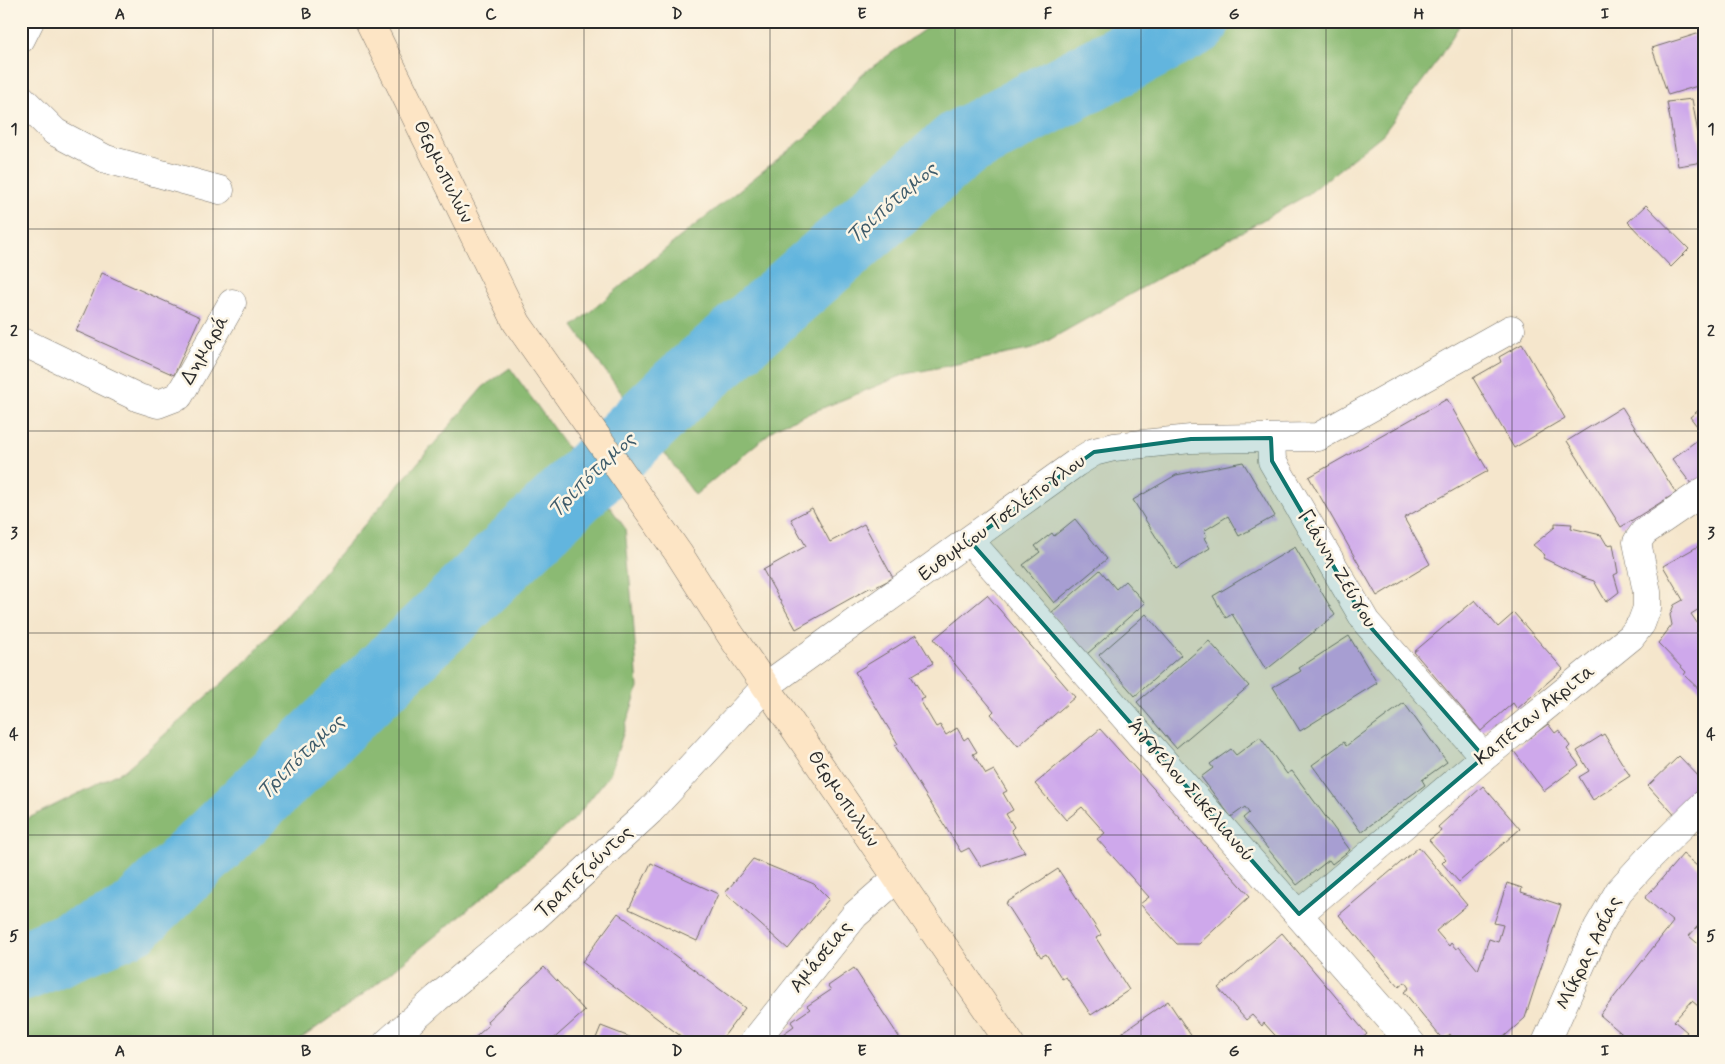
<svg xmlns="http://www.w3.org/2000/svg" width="1725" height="1064" viewBox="0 0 1725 1064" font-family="Mynerve,sans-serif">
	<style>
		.forest { fill: #8bba73; stroke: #5b724f }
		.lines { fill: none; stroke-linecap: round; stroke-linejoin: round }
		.river { stroke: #62b5de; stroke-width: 70 }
		.building { fill: #cea8eb }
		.street-casing { stroke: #726c63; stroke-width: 29 }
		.secondary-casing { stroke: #726c63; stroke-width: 29 }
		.street { stroke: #fff; stroke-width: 28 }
		.secondary { stroke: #fde5c5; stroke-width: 28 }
		.marked { fill: #0f766e; fill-opacity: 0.2; stroke: #0f766e; stroke-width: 4; stroke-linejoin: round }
		.grid { fill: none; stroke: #2b2b2b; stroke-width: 1; stroke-opacity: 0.55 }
		.labels { text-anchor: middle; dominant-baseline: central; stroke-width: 5; stroke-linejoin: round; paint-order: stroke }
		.street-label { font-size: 20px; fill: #2b2b2b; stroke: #fcf5e5 }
		.water-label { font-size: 21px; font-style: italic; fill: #3e5b6a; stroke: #fcf5e5 }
		.neatline { fill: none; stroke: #2b2b2b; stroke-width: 2 }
		.grid-label { font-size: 16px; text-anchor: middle; font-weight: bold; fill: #2b2b2b }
	</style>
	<rect width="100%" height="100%" fill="#fcf5e5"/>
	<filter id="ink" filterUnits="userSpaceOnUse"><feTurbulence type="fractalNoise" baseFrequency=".02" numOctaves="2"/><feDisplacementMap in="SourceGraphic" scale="10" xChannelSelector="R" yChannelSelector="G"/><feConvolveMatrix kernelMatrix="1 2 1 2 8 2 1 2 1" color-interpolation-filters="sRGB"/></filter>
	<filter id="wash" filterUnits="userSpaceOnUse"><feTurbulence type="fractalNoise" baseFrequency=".0096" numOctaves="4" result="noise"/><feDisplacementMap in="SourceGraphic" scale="20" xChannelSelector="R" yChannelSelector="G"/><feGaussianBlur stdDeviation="1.12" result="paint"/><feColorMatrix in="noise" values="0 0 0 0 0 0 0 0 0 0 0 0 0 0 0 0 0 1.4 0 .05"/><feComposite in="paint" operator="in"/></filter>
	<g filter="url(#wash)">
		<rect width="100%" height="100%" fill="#f5e6cc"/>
		<path class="forest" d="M936,21h526l-26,42 -53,71 -76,61 -274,154 -127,25 -128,52 -83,69 -122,-169 106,-88 139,-111 43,-52z
			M510,368l115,160 8,87 5,73 -28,86 -34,43 -66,58 -141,115 -74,53h-274v-221l104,-52 123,-110 235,-273z"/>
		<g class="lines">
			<path class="river" d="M21,967l110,-46 549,-532 281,-245 234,-123"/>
		</g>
		<g id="blocks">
			<path class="building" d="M1700,33l4,13v38l-36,11 -16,-47z
				M1692,99l11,63 -25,4 -11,-64z
				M1646,205l43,44 -18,18 -43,-45z
				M102,273l98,44 -26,58 -98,-44z
				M1522,344l43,74 -51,30 -41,-70 28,-16 -2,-5z
				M1447,399l41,72 -84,47 26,46 -53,32 -68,-119z
				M1704,406v29l-14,-18z
				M1622,407l54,86 -55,34 -54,-86z
				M1704,435v48l-9,6 -23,-30z
				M1243,462l32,54 -36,20 -11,-20 -24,15 3,5 -3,2 6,10 -34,21 -43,-69 43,-25z
				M812,508l18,34 34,-18 29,54 -21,11 -1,-2 -75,42 -33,-59 43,-24 -15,-27z
				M1075,519l32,40 -53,44 -31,-38 17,-13 -5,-6 17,-13 2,3z
				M1555,523l17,1 -1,4 30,7 6,10 6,-1 5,29 -4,2 5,17 -13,10 -12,-21 -12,-4 -39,-19 2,-3 -12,-10 22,-18z
				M1704,543v63l-13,8 13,19v61l-20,-19 2,-3 -28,-29 14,-18 -2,-10 4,-10 9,-5 -20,-34z
				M1295,547l40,68 -69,55 -34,-56 -6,4 -13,-22z
				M1100,570l16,19 9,-8 20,22 -58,51 -36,-41z
				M987,595l88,102 -57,49 -27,-32 3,-3 -60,-72z
				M1475,600l23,27 16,-14 49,56 -46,40 -4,-6 -32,28 -67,-79z
				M1146,614l35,41 -46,41 -36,-41z
				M916,635l17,28 -22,13 14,22 -5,2 16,27 4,-2 6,10 11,-7 7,12 4,-3 9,15 -4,2 13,20 8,-4 13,21 -4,2 10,17 -7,4 8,13 -3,3 14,22 -44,15 -12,-19 -8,4 -66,-106 3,-2 -43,-72z
				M1349,636l28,47 -77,48 -27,-44 28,-16 -2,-3z
				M1209,641l40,45 -73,62 -39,-46z
				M1404,703l43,59 -25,18 3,5 -64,47 -49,-67 32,-23 2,4z
				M1548,724l7,9 4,-3 11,16 -3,3 12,16 -35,26 -31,-41z
				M1100,729l150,167 -51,48h-22l-37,-40 9,-7 -52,-58 8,-6 -23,-26 -16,13 -31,-36z
				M1604,734l26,42 -37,24 -14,-23 10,-6 -12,-20z
				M1260,737l27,37 5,-3 58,79 -18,14 -3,-4 -32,25 -54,-67 6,-5 -4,-6 -14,10 -30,-40 12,-9 -3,-4 21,-15 5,6z
				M1679,756l25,26v16l-24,23 -32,-35z
				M1483,786l37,43 -61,53 -17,-19 4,-4 -17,-19 12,-9 -3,-4z
				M1419,847l48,58 -31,26 13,15 2,-3 5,6 3,-2 19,23 11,-31 9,3 5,-17 -9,-2 13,-40 15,5 -1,4 40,13 -36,113 -28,25h-41l-6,-9 -7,6 -39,-48 5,-4 -4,-6 -6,5 -60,-72z
				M1683,854l21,18v47l-15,17 15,13v62l-12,-10 -18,20 13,11 -9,11h-45l-33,-28 73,-93 -28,-24z
				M753,859l61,25 15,15 -41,50 -63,-56z
				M651,863l67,31 -21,47 -68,-32z
				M1058,869l43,66 -5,3 33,52 -38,25 -25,-38 -4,2 -16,-25 -5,3 -35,-54z
				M618,913l127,95 -26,35h-29l-108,-81z
				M1282,933l85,101 -10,9h-75l-18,-20 -2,3 -10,-11 -6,5 -28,-32z
				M544,967l41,44 -36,32h-80l20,-18 -2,-4z
				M854,968l49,75h-119l-4,-7 14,-10 -3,-4 19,-13 -3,-3 24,-16 -3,-4z
				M1168,1001l28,42h-89z
				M601,1026l44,17h-51z"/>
		</g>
	</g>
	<g filter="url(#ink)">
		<use href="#blocks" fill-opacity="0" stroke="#726c63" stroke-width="1"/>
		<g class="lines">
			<g class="street-casing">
				<path id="street" d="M21,39l9,-18
					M21,98l34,34 51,27 114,31
					M21,341l118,57 19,6 21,-8 53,-93
					M1271,438l1,23 94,161 118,135
					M970,541l441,502
					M1299,914l185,-157 147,-120 10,-13 6,-16v-16l-10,-50 7,-10 60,-41
					M387,1043l50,-45 98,-81 115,-106 116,-125 310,-223 18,-11 20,-5 77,-8 127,-2 193,-108
					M753,1043l102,-128 42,-37
					M1546,1043l52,-116 21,-36 31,-34 54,-53"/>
			</g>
			<g class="secondary-casing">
				<path id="secondary" d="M369,21l148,302 162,231 51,80 280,409"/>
			</g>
			<use href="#street" class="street"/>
			<use href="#secondary" class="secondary"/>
		</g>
	</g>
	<path class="marked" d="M1271,438l1,23 94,161 118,135 -185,157 -329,-373 124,-89 97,-13z"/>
	<path class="grid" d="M213,21v1022M399,21v1022M584,21v1022M770,21v1022M955,21v1022M1141,21v1022M1326,21v1022M1512,21v1022M21,229h1683M21,431h1683M21,633h1683M21,835h1683"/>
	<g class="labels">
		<g class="street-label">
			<text transform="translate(443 172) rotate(64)">Θερμοπυλών</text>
			<text transform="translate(205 350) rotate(-60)">Δημαρά</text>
			<text transform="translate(1002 518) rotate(-36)">Ευθυμίου Τσελέπογλου</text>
			<text transform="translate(1337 569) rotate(59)">Γιάννη Ζεύγου</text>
			<text transform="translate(1535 715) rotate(-39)">Καπεταν Ακριτα</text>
			<text transform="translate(1191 791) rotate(49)">Άγγελου Σικελιανού</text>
			<text transform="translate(843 799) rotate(56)">Θερμοπυλών</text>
			<text transform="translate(584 872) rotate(-43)">Τραπεζούντος</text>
			<text transform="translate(1589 953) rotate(-64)">Μίκρας Ασίας</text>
			<text transform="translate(821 957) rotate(-51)">Αμάσειας</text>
		</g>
		<g class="water-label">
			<text transform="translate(892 203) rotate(-41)">Τριπόταμος</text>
			<text transform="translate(592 475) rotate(-44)">Τριπόταμος</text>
			<text transform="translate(301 757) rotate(-44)">Τριπόταμος</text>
		</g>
	</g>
	<rect width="1725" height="1064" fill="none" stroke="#fcf5e5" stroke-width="55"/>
	<rect x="28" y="28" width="1670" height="1008" class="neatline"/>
	<g class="grid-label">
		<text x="120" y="19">A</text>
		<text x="306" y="19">B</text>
		<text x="491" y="19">C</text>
		<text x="677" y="19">D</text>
		<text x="862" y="19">E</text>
		<text x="1048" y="19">F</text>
		<text x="1234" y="19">G</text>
		<text x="1419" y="19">H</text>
		<text x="1605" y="19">I</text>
		<text x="14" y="134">1</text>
		<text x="1711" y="134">1</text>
		<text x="14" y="336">2</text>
		<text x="1711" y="336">2</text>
		<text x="14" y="538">3</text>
		<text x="1711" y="538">3</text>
		<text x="14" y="739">4</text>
		<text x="1711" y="739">4</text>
		<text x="14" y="941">5</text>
		<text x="1711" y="941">5</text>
		<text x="120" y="1056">A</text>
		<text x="306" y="1056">B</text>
		<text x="491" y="1056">C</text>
		<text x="677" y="1056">D</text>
		<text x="862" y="1056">E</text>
		<text x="1048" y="1056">F</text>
		<text x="1234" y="1056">G</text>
		<text x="1419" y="1056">H</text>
		<text x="1605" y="1056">I</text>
	</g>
</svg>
